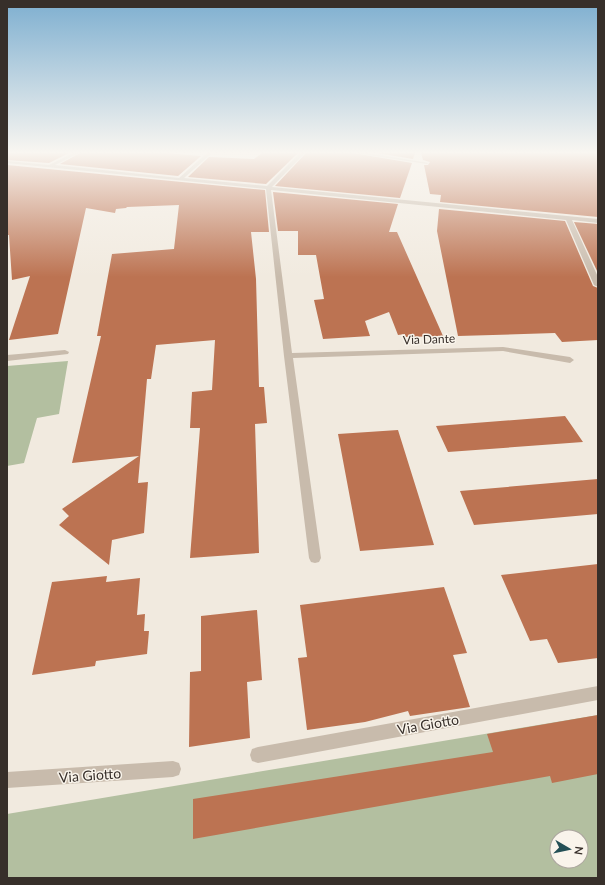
<svg xmlns="http://www.w3.org/2000/svg" width="605" height="885" viewBox="0 0 605 885" font-family="Lato,sans-serif">
	<style>
		.green { fill: #b3bfa0; fill-rule: evenodd }
		.building { fill: #bc7352 }
		.lines { fill: none; stroke-linecap: round; stroke-linejoin: round }
		.minor { fill: #c8bbac; fill-rule: evenodd }
		.labels { text-anchor: middle; dominant-baseline: central; stroke-width: 3; stroke-linejoin: round; paint-order: stroke }
		.street-label { font-size: 12px; fill: #372f2a; stroke: #f9f4eb }
		.near-street-label { font-size: 14px; fill: #372f2a; stroke: #f9f4eb }
	</style>
	<rect width="100%" height="100%" fill="#f1eadf"/>
	<path class="green" d="M68,361l-9,53 -22,4 -13,45 -17,3v-100z
		M598,715v163h-591v-64zM557,837h24v24h-24z"/>
	<path class="building" d="M7,153h62l-20,10 -42,-3z
		M80,153h86l35,3 -23,20 -118,-12z
		M262,153h36l-32,31 -78,-7 21,-20 45,2z
		M306,153h47l59,10 -12,35 -125,-12z
		M377,153h38l-2,6z
		M421,153h177v64l-158,-15 1,-7 -11,-1 -6,-29h4l2,-3 -7,-2z
		M7,165l258,25 4,42h-18l5,47 3,108h5l3,36 -12,1 4,129 -69,5 10,-130h-10l2,-36 20,-2 3,-50 -59,5 -5,34h-4l-9,104 10,-1 -4,51 -32,7 -3,25 -50,-40 10,-9 -7,-7 77,-53 -67,7 29,-127h-4l15,-82 62,-5 5,-44 -52,2 -1,1 -10,1 -1,4 -29,-5 -28,126 -49,6 21,-64 -18,4 -3,-45h-2z
		M273,192l125,12 -9,28h8l46,104 -38,1v-3l-7,1 -9,-23 -24,9 5,15 -47,3 -9,-39 10,-1 -8,-44h-18v-24h-20z
		M439,209l126,12 28,65 5,2v52l-36,2 -7,-9 -97,3 -21,-105z
		M574,222l24,2v49z
		M565,416l18,26 -135,10 -12,-26z
		M398,430l36,115 -74,6 -22,-117z
		M598,479v35l-124,11 -14,-34z
		M598,564v94l-40,5 -11,-24 -17,2 -29,-66z
		M107,576l-1,6 34,-4 -3,37 8,-1 -1,17h5l-2,23 -51,7 -1,5 -63,9 20,-93z
		M444,587l23,66 -14,2 17,52 -60,9 -2,-5 -43,11 -58,8 -9,-72 9,-1 -7,-52z
		M257,610l5,70 -15,2 3,56 -61,9 1,-75 11,-1v-55z
		M598,715v59l-46,9 -2,-7 -357,63v-40l300,-47 -6,-18z"/>
	<g class="lines">
		<path class="minor" d="M73,153h6l-24,12 124,13 28,-25h5l-28,25 83,8 33,-33h5l-33,34 326,32v4l-26,-3 26,57v10l-4,-2 -28,-65 -295,-30 21,163 211,-6 67,10 4,3 -4,3 -67,-12 -210,7 28,200 -2,4 -4,1 -4,-1 -2,-4 -25,-202 -18,-167 -259,-26v-2l42,4z
			M354,153h13l62,10 -2,1z
			M65,350l4,2 -1,2 -61,7v-6z
			M598,686v14l-340,63 -6,-2 -2,-6 2,-6 6,-2z
			M173,761l6,2 2,6 -2,6 -6,2 -166,11v-16z"/>
	</g>
	<linearGradient id="sky" x2="0" y2="1"><stop stop-color="#7eafd0"/><stop offset="0.55" stop-color="#f9f6f1"/><stop offset="1" stop-color="#f9f6f1" stop-opacity="0"/></linearGradient>
	<rect width="605" height="277" fill="url(#sky)"/>
	<g class="labels">
		<g class="street-label">
			<text transform="translate(429 339) rotate(-2)">Via Dante</text>
		</g>
		<g class="near-street-label">
			<text transform="translate(428 724) rotate(-10)">Via Giotto</text>
			<text transform="translate(90 775) rotate(-4)">Via Giotto</text>
		</g>
	</g>
	<rect width="605" height="885" fill="none" stroke="#372f2a" stroke-width="16"/>
	<g transform="translate(569 849) rotate(99)"><circle r="19" fill="#f9f4eb" stroke="#aba59e"/>
	<path d="M0-3L7 15L0 10L-7 15Z" fill="#234f55"/>
	<text y="-6" font-size="11" font-weight="bold" text-anchor="middle" fill="#372f2a">N</text>
	</g>
</svg>
